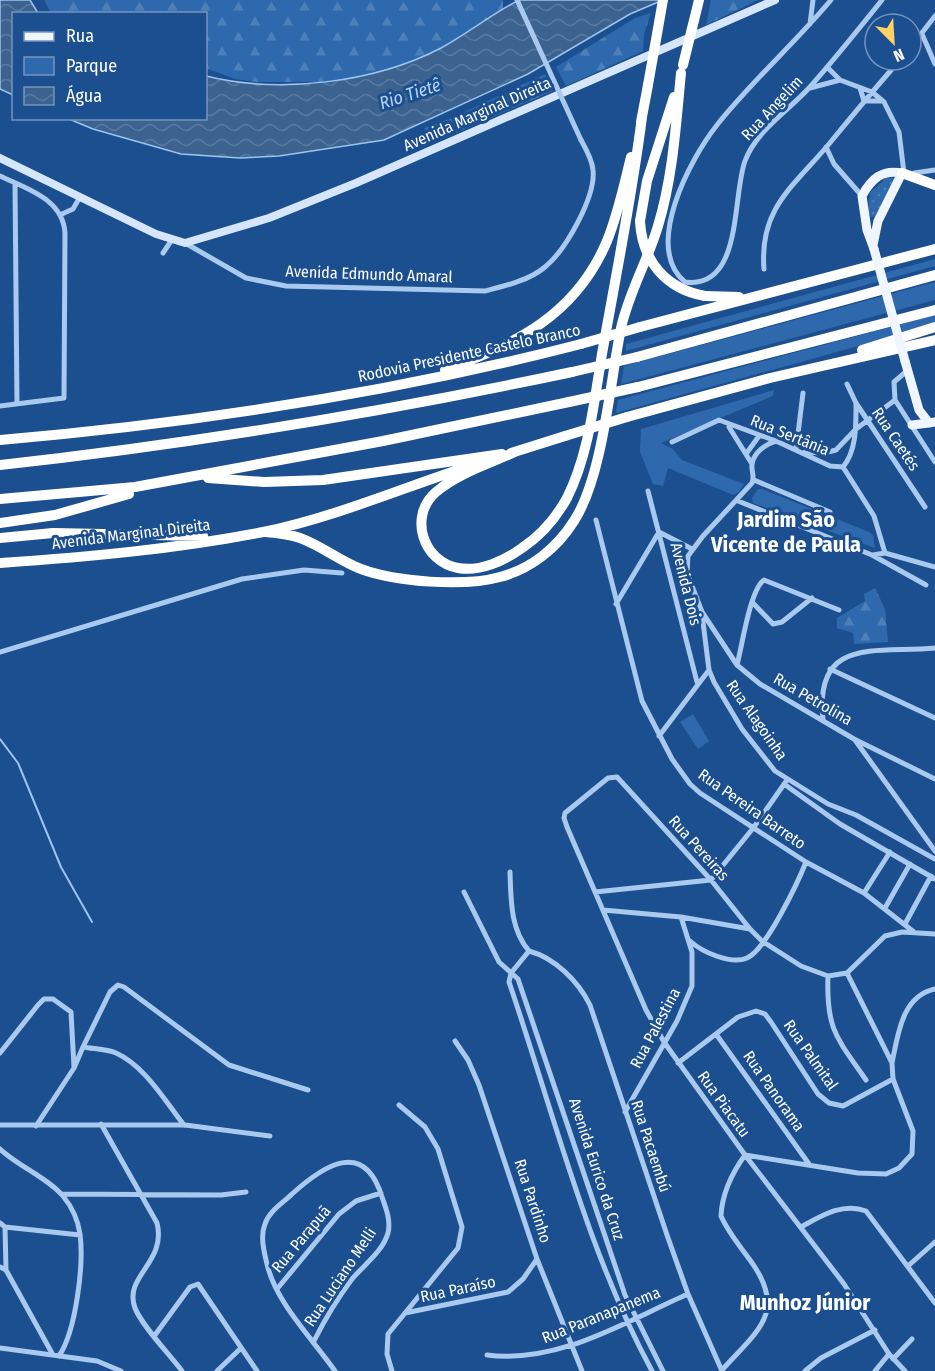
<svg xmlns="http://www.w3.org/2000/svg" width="935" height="1371" viewBox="0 0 935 1371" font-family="'Fira Sans Condensed',sans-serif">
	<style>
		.grass { fill: url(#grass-dots) }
		.forest { fill: url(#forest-firs) }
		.green { fill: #2e69ad }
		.water { fill: url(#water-waves); stroke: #9cc4f0; stroke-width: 1.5 }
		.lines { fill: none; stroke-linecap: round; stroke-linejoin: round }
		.stream { stroke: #9cc4f0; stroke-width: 2 }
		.street { stroke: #a9c9ee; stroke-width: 5 }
		.secondary { stroke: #d6e6fa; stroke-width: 8 }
		.primary { stroke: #f0f6ff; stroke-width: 9 }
		.highway { stroke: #fff; stroke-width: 10 }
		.street-bridge { stroke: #a9c9ee; stroke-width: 5 }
		.primary-bridge { stroke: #f0f6ff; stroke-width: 9 }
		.highway-bridge { stroke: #fff; stroke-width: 10 }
		.labels { text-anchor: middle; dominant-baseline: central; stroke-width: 6; stroke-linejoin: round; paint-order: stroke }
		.street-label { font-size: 16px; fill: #fff; stroke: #1b4f8f }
		.water-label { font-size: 18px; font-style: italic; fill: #b5d3f5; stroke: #1b4f8f }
		.district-label { font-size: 22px; font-weight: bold; fill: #fff; stroke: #1b4f8f }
	</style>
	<defs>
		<pattern id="grass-dots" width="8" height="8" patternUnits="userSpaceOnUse" patternTransform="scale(1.5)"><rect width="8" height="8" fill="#2e69ad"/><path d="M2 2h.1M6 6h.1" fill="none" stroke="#4d80b9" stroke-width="1.8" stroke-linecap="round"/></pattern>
		<pattern id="forest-firs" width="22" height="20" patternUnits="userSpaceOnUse" patternTransform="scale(1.5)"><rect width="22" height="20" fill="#2e69ad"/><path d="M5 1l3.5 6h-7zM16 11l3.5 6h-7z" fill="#4d80b9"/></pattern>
		<pattern id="water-waves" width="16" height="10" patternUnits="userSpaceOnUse" patternTransform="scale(1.5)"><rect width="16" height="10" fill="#3c6290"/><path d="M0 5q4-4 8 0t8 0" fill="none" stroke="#597aa1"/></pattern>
	</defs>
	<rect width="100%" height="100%" fill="#1b4f8f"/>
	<path class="grass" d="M886,178h9l-20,39h-4l-3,-4 2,-20z"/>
	<path class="forest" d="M44,0h459v9l-36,29 -84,34 -62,10h-65l-21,-3 -29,-11v-54l-155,-1z
		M711,0h47l-52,25z
		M651,13l-7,21 -1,17 -77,35 -10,-19 79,-49z
		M545,74l8,17 -119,51 -10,-14 28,-10z
		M875,588l10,21 3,33 -34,2 -1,-11 -16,-5v-10l28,-17 -1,-7z"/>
	<path class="green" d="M935,259v7l-309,85v-7z
		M935,282v18l-314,84 3,-18z
		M935,315v7l-44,15 -275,76 2,-13z
		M774,390l-1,6 -112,47 12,6 9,11 62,24 -5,8 -6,3 -65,-27 -5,18 -10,-2 -13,-32 1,-23z
		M758,489h4l107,43 4,3 2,13 -122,-45 -1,-5z
		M693,714l16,27 -11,8 -18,-27z"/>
	<path class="water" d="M0,0h30l8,13 -24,1 -1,81 -13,-6z
		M519,0h144l-33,14 -102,60 -144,66 -105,16 -39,2 -59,-4 -88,-25 -24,-10 137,-1v-42c73,18 168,7 235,-28 27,-15 51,-34 78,-48z"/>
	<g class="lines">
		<path class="stream" d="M0,739l18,24 43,104 31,55"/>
		<path class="street" d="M831,0c-36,43 -79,81 -114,125 -27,34 -74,122 -32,157 58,8 47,-86 60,-121 11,-30 43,-50 64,-73 25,-28 49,-58 73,-88
			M810,24l3,-24
			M922,34l13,30
			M911,47l24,-31
			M827,67l13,13 32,12 12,10 15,30 5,41
			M810,88l30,-8
			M860,88l4,13h17
			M826,147l8,17 28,32
			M914,173l21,-3
			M0,176c27,13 63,23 65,57l-1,165 -64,8
			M15,183l2,221
			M62,214l11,-5 7,-12
			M185,243l61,35 40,8 199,5c20,-5 45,-11 60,-24 21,-17 51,-71 48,-97 -1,-11 -7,-21 -12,-30
			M163,253l8,-12
			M764,269c-5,-61 30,-83 65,-125 23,-28 47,-57 71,-84
			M908,370l-14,12 1,18 40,62
			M847,384l9,19 69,104
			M729,427l23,37
			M776,441c-10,3 -22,11 -24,23 -1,7 3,12 0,19l-49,53 -15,20 -1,17 15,39 35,53 23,19 94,55 81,40
			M672,442l47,-22 57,21 54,25 13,1c14,-17 13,-43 13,-64
			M796,450l7,-57
			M805,452l19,1 12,-3 20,-21 39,-29
			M746,454l13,-18
			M843,467l31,49 11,37
			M754,480l76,32
			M648,491l49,191
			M738,501l134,54 54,30
			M596,520l46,181 30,58 18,25 10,9 106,69 58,31 50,39
			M873,555l12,-2 50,14
			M752,602l21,22 9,-2 30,-24
			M616,604l43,-72 33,17
			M702,614l7,56 5,12 28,47 33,42 53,33 28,11 79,44
			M0,652l242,-73 62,-9 38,3
			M737,665c5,-18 13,-76 27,-85l75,30
			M830,669l105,49
			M823,719c-9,-84 56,-65 112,-71
			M659,736l50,-66
			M855,740l80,111
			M784,784l56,40 95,55
			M510,872c1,27 0,57 19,79
			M464,892l35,70 19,17 107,316 38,76
			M595,892l116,-12 43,-53 33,-47
			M864,893l26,-41
			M885,908l25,-44
			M603,910l78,7 69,12 12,12 39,25 27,10 19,-3 38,-37 17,-4 33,2
			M905,924l26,-48
			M750,929l-39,-49 -94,-103 -9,1 -43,35 -1,5 3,9 79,183 18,32 81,113 99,129 45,70 16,17
			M690,941c12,11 41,24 57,17 19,-8 51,-76 59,-96
			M529,951c26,7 49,30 61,54l77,230 21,59 34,77
			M529,951l-18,22 -2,9c44,129 78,269 143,389
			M828,976c-2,54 9,62 38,104
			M716,1034l93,130
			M455,1041l13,19 11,25 58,174 45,112
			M83,1047l27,-55 8,-7 6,2 105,78 79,25
			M0,1053l38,-48 6,-6h9l18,13 3,55
			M678,1063l60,-46 18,-6 9,3 6,8 47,72 11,9 14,3 50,-27 -1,-16 -45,-90
			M892,1063c6,-29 10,-67 43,-74
			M625,1112l52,-91 15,-35v-34l-11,-35
			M101,1124l56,99c10,40 -34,53 -22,85 7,18 35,47 47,63
			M0,1125h185l85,11
			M36,1126l38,-58 9,-21c11,2 24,2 33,6 29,13 49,48 68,72
			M0,1149c18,17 48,29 63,47 9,11 15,24 17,38 4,30 -4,97 -21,122
			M61,1194l160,1 25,-3
			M0,1223l5,4 1,43
			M5,1227l75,8
			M801,1227c20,-11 42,-25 65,-16l69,92
			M908,1266l27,-24
			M0,1267l6,3 47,85
			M277,1289l62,-75 17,-13 25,-8
			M405,1313l103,-21 15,-13 14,-20
			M155,1335l35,-48 8,-3 59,87
			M314,1341c11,-22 23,-42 38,-62 12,-14 31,-28 36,-46 3,-12 -2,-25 -6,-36 -18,-59 -59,-31 -90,-3 -9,9 -23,17 -27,30 -5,12 -1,28 2,40 9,39 45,74 68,107
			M0,1348l97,13 24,10
			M487,1355c72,9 137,-33 201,-61
			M893,1359l19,-20
			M722,1370c36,-40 66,-58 28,-110 -11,-15 -22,-28 -29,-44 1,-22 11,-43 24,-61l113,18 28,1 13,-6 13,-14 1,-23 -20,-52
			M217,1371l24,-23
			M392,1371l-5,-17 1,-20 70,-86 4,-21 -24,-78 -13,-22 -26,-22
			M805,1371l16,-13 54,-28
			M875,1371l14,-17"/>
		<path class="secondary" d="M0,158l156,76 29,9 84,-25 87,-35 419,-183"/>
		<path class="primary" d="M873,245l5,-24 24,-48c-20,-4 -31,6 -40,23l5,34 7,19
			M905,361l14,49 10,13 6,-1
			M912,425l17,-2"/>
		<path class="highway" d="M641,122l7,-37
			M902,173l33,12
			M640,221l7,-40 27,-84
			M705,296l34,1
			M640,327l295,-78
			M862,350l73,-23
			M637,357l298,-82
			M445,370c71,-26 131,-55 162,-129 11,-27 17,-56 24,-84
			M638,387l297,-77
			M627,417l143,-39 165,-38
			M0,440c195,-17 391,-47 581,-96
			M517,451c-26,12 -59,22 -81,41 -28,24 -13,70 22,76 22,4 46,-7 64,-20 18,-12 34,-30 45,-50 22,-44 27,-96 35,-144 14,-79 30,-158 40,-237
			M511,453l54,-17
			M0,465c192,-21 383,-53 572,-93
			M208,478l56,4 59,-2 179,-26
			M0,499l135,-12 248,-46 186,-39
			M0,523l55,-8 74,-21
			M264,532c12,1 25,2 36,6 22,8 40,23 61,31 35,13 103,18 139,8 31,-8 57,-29 74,-56 29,-45 36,-139 47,-193 8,-36 27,-68 37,-102 15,-49 18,-102 23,-153
			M0,538l53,-5 150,3
			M0,563c88,-6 176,-14 263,-31 70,-14 144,-46 213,-68"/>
		<path class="street-bridge" d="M517,0l64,140"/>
		<path class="primary-bridge" d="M874,249l31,112"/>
		<path class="highway-bridge" d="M683,65l16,-65
			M648,85l15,-85
			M640,221c2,40 26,68 65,75
			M581,344l59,-17
			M572,372l65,-15
			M569,402l69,-15
			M565,436l62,-19"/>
	</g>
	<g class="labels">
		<g class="street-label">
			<text transform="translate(772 108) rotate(-47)">Rua Angelim</text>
			<text transform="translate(477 114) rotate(-24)">Avenida Marginal Direita</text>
			<text transform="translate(369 274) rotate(2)">Avenida Edmundo Amaral</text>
			<text transform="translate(469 353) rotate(-12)">Rodovia Presidente Castelo Branco</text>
			<text transform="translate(790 435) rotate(22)">Rua Sertânia</text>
			<text transform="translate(896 439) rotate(56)">Rua Caetés</text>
			<text transform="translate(131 534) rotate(-7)">Avenida Marginal Direita</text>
			<text transform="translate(686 584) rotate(76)">Avenida Dois</text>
			<text transform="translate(813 699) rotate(30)">Rua Petrolina</text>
			<text transform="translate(757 720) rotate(55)">Rua Alagoinha</text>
			<text transform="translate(752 809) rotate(35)">Rua Pereira Barreto</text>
			<text transform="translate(699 848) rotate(48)">Rua Pereiras</text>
			<text transform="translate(655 1028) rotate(-62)">Rua Palestina</text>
			<text transform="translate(811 1055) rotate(55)">Rua Palmital</text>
			<text transform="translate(774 1091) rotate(55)">Rua Panorama</text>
			<text transform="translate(724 1104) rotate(54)">Rua Piacatu</text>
			<text transform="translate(651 1146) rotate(72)">Rua Pacaembú</text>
			<text transform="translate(597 1169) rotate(72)">Avenida Eurico da Cruz</text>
			<text transform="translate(533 1201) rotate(72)">Rua Pardinho</text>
			<text transform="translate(301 1239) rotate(-50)">Rua Parapuã</text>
			<text transform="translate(340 1277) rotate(-56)">Rua Luciano Melli</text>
			<text transform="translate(458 1289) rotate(-12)">Rua Paraíso</text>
			<text transform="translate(601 1315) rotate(-22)">Rua Paranapanema</text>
		</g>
		<g class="water-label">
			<text transform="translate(410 94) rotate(-18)">Rio Tietê</text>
		</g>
		<g class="district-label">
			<text x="786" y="519">Jardim São<tspan x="786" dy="25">Vicente de Paula</tspan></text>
			<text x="805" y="1302">Munhoz Júnior</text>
		</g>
	</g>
	<rect x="12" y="12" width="195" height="108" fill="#1b4f8f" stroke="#7695bc" stroke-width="1.5"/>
	<rect x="24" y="32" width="30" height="9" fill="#f0f6ff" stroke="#7695bc" stroke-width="1.5"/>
	<text x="66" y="42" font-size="18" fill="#ffffff">Rua</text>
	<rect x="24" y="57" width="30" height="18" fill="#2e69ad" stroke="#7695bc" stroke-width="1.5"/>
	<text x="66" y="72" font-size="18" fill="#ffffff">Parque</text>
	<rect x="24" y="87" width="30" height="18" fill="url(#water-waves)" stroke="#7695bc" stroke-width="1.5"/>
	<text x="66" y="102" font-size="18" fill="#ffffff">Água</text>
	<g transform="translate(893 42) rotate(156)"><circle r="28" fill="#1b4f8f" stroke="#7695bc" stroke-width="1.5"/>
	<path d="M0-4.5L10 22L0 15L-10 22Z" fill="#ffd166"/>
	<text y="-9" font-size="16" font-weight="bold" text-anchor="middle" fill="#ffffff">N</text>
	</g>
</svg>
